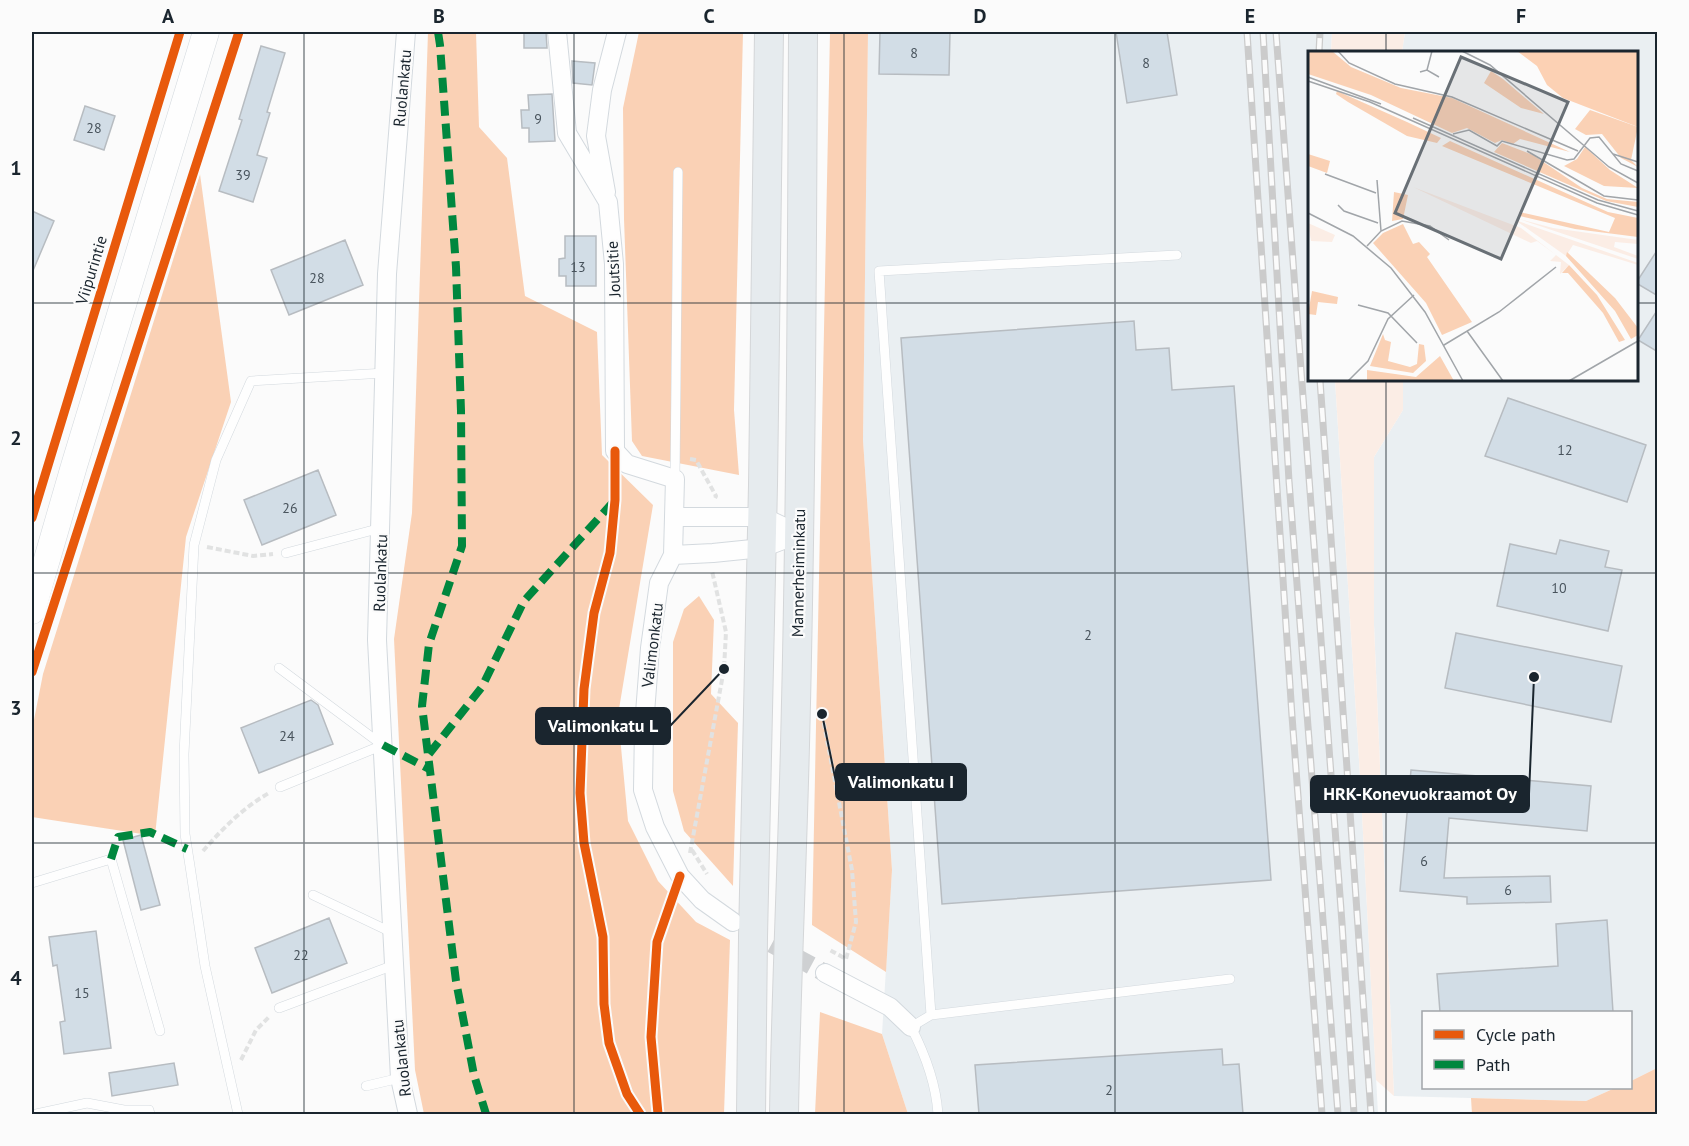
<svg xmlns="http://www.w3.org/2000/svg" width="1689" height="1146" viewBox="0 0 1689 1146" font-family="'PT Sans',sans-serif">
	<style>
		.built { fill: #eaeff2 }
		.green { fill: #fbede5 }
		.forest { fill: #fad1b5 }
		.building { fill: #d2dde6; stroke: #b7bcc1; stroke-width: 1.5 }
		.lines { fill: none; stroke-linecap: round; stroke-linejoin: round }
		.minor-tunnel { stroke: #ced0d2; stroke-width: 18; stroke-dasharray: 18 9; stroke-linecap: butt }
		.service-casing { stroke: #d3d9de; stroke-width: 10 }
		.minor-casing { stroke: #d3d9de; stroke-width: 20 }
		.secondary-casing { stroke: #d3d9de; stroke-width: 27 }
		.primary-casing { stroke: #d4d6d8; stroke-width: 30 }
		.path { stroke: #e1e2e2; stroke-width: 4; stroke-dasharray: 6 3; stroke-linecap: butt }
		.service { stroke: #fefefe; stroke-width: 9 }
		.minor { stroke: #fefefe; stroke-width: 18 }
		.secondary { stroke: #fefefe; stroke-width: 26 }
		.primary { stroke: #e6ebee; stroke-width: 28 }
		.rail-casing { stroke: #cbcbcb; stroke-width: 7 }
		.rail { stroke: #fbfbfb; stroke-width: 4.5; stroke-dasharray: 14; stroke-linecap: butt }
		.quiet { stroke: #00873e; stroke-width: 8; stroke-dasharray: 15 8; stroke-linecap: butt }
		.cycleway-casing { stroke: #fbfbfb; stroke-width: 13 }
		.cycleway { stroke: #e8590c; stroke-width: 9 }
		.grid { fill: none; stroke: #1a252e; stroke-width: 1.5; stroke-opacity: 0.55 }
		.labels { text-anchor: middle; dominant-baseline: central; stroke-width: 4.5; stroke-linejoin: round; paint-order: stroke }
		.number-label { font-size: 14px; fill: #48535c }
		.street-label { font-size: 16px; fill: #1a252e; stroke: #fbfbfb }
		.inset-road { fill: none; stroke: #a1a5a9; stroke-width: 1.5 }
		.view { fill: #697076; fill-opacity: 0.15; stroke: #697076; stroke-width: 3 }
		.inset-edge { fill: none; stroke: #1a252e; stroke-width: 3 }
		.leader { fill: none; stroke: #1a252e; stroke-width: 2 }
		.callout-dot { fill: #1a252e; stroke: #fbfbfb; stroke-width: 2 }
		.callout { fill: #1a252e; stroke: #1a252e; stroke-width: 2 }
		.callout-label { font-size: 18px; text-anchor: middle; font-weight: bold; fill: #fff }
		.neatline { fill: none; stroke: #1a252e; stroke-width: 2 }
		.grid-label { font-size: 20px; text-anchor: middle; font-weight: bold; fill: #1a252e }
	</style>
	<rect width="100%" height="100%" fill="#fbfbfb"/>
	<path class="built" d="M868,32h464l-1,20h-21v328h25l25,396 18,338h-470l-26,-80 10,-164 -29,-430z
		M1405,32h252v1036l-26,13 -1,-69h-206v76h191l-29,13 -192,-5 -20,-471v-168l29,-47v-30h233v-328h-234z"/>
	<path class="green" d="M1332,32h73l-3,20h-71z
		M1335,380h68v30l-29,47v168l20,471 -18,-16 -16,-304z"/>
	<path class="forest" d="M428,32h48l3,95 28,31 18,138 72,36 5,123 51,50 -35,210 10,106 30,60 38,41 34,18 -6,174h-300l-9,-44 -21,-431 18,-126z
		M639,32h104l-9,378 5,65 -97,-19 -10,-15 -8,-222 -1,-111z
		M830,32h38l-5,408 29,430 -6,102 -74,-47z
		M200,174l31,228 -45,135 -31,299 -123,-19v-87l11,-56z
		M699,596l15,24 -3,74 27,29 -5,163 -49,-55 -11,-40v-149l11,-33z
		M820,1012l62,22 26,80h-93z
		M1657,1068v46h-185l-1,-16 115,3 29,-13h15l1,-7z"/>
	<path class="building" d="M524,32h22l1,16h-23z
		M880,32h70l-1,43 -70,-1z
		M1116,32h51l10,63 -50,8z
		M261,46l24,7 -18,59 3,1 -13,42 10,3 -14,44 -34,-11 23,-71 -3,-1z
		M572,61l23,2 -3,22 -19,-2z
		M552,94l3,47 -26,1v-14h-7l-1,-18h8l-1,-15z
		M85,106l30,10 -11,34 -30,-10z
		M32,211l22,10 -22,52z
		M565,236h31v50h-30v-10h-7v-17l6,-1z
		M345,240l18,45 -74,30 -18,-45z
		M1658,249v47l-22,-13z
		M1658,309v43l-20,-12z
		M1134,321l2,29 33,-2 3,42 62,-4 37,494 -329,24 -41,-566z
		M1508,398l138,47 -19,57 -142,-46z
		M318,470l18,45 -74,30 -18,-45z
		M1560,540l49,11 -4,16 17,3 -14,61 -111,-25 13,-62 46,10z
		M1456,633l166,33 -11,56 -166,-34z
		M311,700l7,5 15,39 -74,29 -18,-45z
		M1411,770l180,16 -4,45 -138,-13 -5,60 106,-2 1,26 -84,2v-7l-67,-6z
		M141,835l19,70 -19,5 -18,-70z
		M329,918l18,45 -75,30 -17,-45z
		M1607,920l6,92h-173l-3,-38 121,-8 -2,-42z
		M96,931l15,117 -47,6 -4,-32 5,-1 -8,-56 -4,1 -4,-29z
		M1222,1049l1,16 16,-1 4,50h-264l-4,-49z
		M174,1063l4,22 -66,11 -3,-23z"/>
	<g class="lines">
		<path class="minor-tunnel" d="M748,931l77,42"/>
		<g class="service-casing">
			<path id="service" d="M675,479l3,-307
				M286,553l95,-25
				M279,668l102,76
				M280,787l103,-42
				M32,883l79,-24 49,172
				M313,895l80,38
				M279,1008l115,-43
				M931,1015l-52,-744 298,-16
				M366,1086l34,-8
				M36,1114l51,-11 37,7h25l1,4
				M238,1114l-33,-148 -15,-100 -5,-32 -1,-80 10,-209 22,-85 35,-79 134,-8
				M938,1114c-2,-30 -13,-60 -27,-87l20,-12 299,-36"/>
		</g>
		<g class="minor-casing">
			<path id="minor" d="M406,32l-19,242 -10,366 23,438 8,36
				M557,32l10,101 41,69 6,62 1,187 12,13 48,15 -2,76 -14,28 -9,65 -6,78 -1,64 12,37 25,49 22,24 31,22
				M606,192l-10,-56 6,-46 15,-58
				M674,517h89l36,17
				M673,555l40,-2 49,-5 37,-14
				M825,973l65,34 21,20"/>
		</g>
		<g class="secondary-casing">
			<path id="secondary" d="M32,611l42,-145 132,-434"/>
		</g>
		<g class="primary-casing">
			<path id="primary" d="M751,1114l2,-177 10,-452 6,-453
				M784,1114c2,-123 8,-246 11,-369 6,-238 7,-476 8,-713"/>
		</g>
		<path class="path" d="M690,459l6,1 20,36 -1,2
			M207,547l46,9 20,-2
			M822,714l30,156 4,52 -10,37 -18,-10
			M692,850l15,24
			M203,851c19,-22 41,-44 66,-58
			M690,853l34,-184 2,-37 -14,-61
			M241,1060l15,-30 13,-13"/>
		<use href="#service" class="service"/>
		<use href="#minor" class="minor"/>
		<use href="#secondary" class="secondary"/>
		<use href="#primary" class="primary"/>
		<g class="rail-casing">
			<path id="rail" d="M1247,32l45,684 30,398
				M1263,32l26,449 49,633
				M1276,32l66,891 12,191
				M1319,52l1,-20
				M1320,380l51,734"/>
		</g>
		<use href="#rail" class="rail"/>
		<path class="quiet" d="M438,32l2,13 16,222 5,144 1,135 -33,98 -7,62 34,275 18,94 12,39
			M383,745l48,25
			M429,754l53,-67 42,-86 91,-101
			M111,859l7,-22 32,-5 37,17"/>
		<g class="cycleway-casing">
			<path id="cycleway" d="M615,451v49l-5,53 -16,60 -10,76 -4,104 4,50 19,94 1,67 5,39 18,51 13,20
				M32,518l148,-486
				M32,672l207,-640
				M658,1114l-7,-77 6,-95 23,-66"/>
		</g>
		<use href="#cycleway" class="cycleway"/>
	</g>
	<path class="grid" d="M304,32v1082M574,32v1082M844,32v1082M1115,32v1082M1386,32v20M32,303h1278M1636,303h22M1386,380v734M32,573h1626M32,843h1626"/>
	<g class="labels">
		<g class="number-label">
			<text x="914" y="53">8</text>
			<text x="1146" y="63">8</text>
			<text x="538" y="119">9</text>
			<text x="94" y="128">28</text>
			<text x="243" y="175">39</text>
			<text x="578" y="267">13</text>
			<text x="317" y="278">28</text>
			<text x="1565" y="450">12</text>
			<text x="290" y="508">26</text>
			<text x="1559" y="588">10</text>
			<text x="1088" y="635">2</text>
			<text x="287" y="736">24</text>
			<text x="1424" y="861">6</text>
			<text x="1508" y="890">6</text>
			<text x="301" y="955">22</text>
			<text x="82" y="993">15</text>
			<text x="1109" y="1090">2</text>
		</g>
		<g class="street-label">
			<text transform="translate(402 88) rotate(-85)">Ruolankatu</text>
			<text transform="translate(613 269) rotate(-93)">Joutsitie</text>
			<text transform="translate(91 270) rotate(-73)">Viipurintie</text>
			<text transform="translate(380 573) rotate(-88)">Ruolankatu</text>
			<text transform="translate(798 573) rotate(-89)">Mannerheiminkatu</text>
			<text transform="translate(652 645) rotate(-83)">Valimonkatu</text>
			<text transform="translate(401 1058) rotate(-96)">Ruolankatu</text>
		</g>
	</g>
	<g transform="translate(1308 51)">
		<rect width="330" height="330" fill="#fbfbfb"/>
		<path d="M105,136l108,41 48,37 -9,9 1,-12 -11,-1 6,-6 -19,-14 -6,2zM211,168l34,9 85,12v4l-23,-2 -1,5 24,9v3zM207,169l123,43v2l-65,-20 -7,11zM0,172l27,12 -3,7 -21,-1z" fill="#fbede5"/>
		<path d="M0,0h24l19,16 50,21 51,10 118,54 -50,-13 -7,5 -11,-4 -7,3 -28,-15 -15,5 -81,-38 -63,-21zM183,20l12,8 41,35 -23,-6 -37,-25zM29,40l70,31 34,16 -4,5 -30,-7 -59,-34 -12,-8zM282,59l48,17 -7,33 7,7 -17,-9 -19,-24 -16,1 -11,-6zM142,90l158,71 30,6v19l-63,-8 -55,-13 -1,-4 90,20 6,-14 -173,-72zM194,92l31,12 49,33 25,11 31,3v5l-32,-6 -112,-49zM277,96l25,23 28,18 -34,-2 -40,-20 13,-7zM0,103l22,7 -3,12 -19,-7zM86,141l14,3 -5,24 -11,2zM95,173l10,20 6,-2 11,12 -3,3 45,65 -30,13 -16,-32 -53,-60 10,-10zM259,201l48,46 23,30v7l-7,4 -16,-28 -49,-55zM261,214l28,30 28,45 -6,2 -16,-29 -35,-40h-6zM4,240l26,6 -1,7 -19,-2 -2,13 -8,-1zM75,283l2,6 6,2 -3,19 22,6 7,-3 2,-20 5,1 2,16 -13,12 -43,-7zM132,305l14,25 -87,-1v-10l49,7z" fill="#fad1b5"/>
		<path d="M209,0h121v76l-75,-29 -16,-13 -10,-19z" fill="#fcd1b4"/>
		<path class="inset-road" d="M30,0l11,12 46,21 57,13 126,54M154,0l28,14 119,102 29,16M119,19l5,-19M112,21l7,-2 12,7M0,26l73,27M0,30l62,21 227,101 41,12M105,67l185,82 40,11M145,83l16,-4 28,16 5,-5 65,19 7,-1 16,-21 9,-1 22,27 17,7M219,100l77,45 34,4M305,103l25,8M17,123l51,19M69,129l4,51M30,154l6,6 34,12M0,162l45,23 38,32 34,44 38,69M59,195l14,-15 21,-10 28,5 19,14M50,254l30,8 29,30M159,280l36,50M136,294l55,-33 57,-45M40,330l20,-20 20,-42 26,-24M261,330l69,-40"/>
		<path class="view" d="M153,6l107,45 -67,157 -106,-46z"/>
		<rect width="330" height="330" class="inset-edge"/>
	</g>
	<path class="leader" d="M724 669L670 726M822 714L836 782M1534 677L1529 794"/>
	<g class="callout-dot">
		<circle cx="724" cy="669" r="6"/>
		<circle cx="822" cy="714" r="6"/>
		<circle cx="1534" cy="677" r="6"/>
	</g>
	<g class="callout">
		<rect x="536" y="708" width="134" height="36" rx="6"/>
		<rect x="836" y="764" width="130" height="36" rx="6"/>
		<rect x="1311" y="776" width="218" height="36" rx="6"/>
	</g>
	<g class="callout-label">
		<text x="603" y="732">Valimonkatu L</text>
		<text x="901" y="788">Valimonkatu I</text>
		<text x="1420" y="800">HRK-Konevuokraamot Oy</text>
	</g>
	<rect width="1689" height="1146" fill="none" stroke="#fbfbfb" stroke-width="66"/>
	<rect x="1422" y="1011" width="210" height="78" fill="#fbfbfb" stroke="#a1a5a9" stroke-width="1.5"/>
	<rect x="1434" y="1030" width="30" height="9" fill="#e8590c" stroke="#a1a5a9" stroke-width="1.5"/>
	<text x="1476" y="1041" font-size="18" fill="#1a252e">Cycle path</text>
	<rect x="1434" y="1060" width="30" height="9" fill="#00873e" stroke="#a1a5a9" stroke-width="1.5"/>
	<text x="1476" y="1071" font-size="18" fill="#1a252e">Path</text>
	<rect x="33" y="33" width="1623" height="1080" class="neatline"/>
	<g class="grid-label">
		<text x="168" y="23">A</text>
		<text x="439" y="23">B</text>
		<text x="709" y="23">C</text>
		<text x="980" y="23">D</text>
		<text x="1250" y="23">E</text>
		<text x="1521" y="23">F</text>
		<text x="16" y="175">1</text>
		<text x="16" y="445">2</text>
		<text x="16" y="715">3</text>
		<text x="16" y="985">4</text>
	</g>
</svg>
